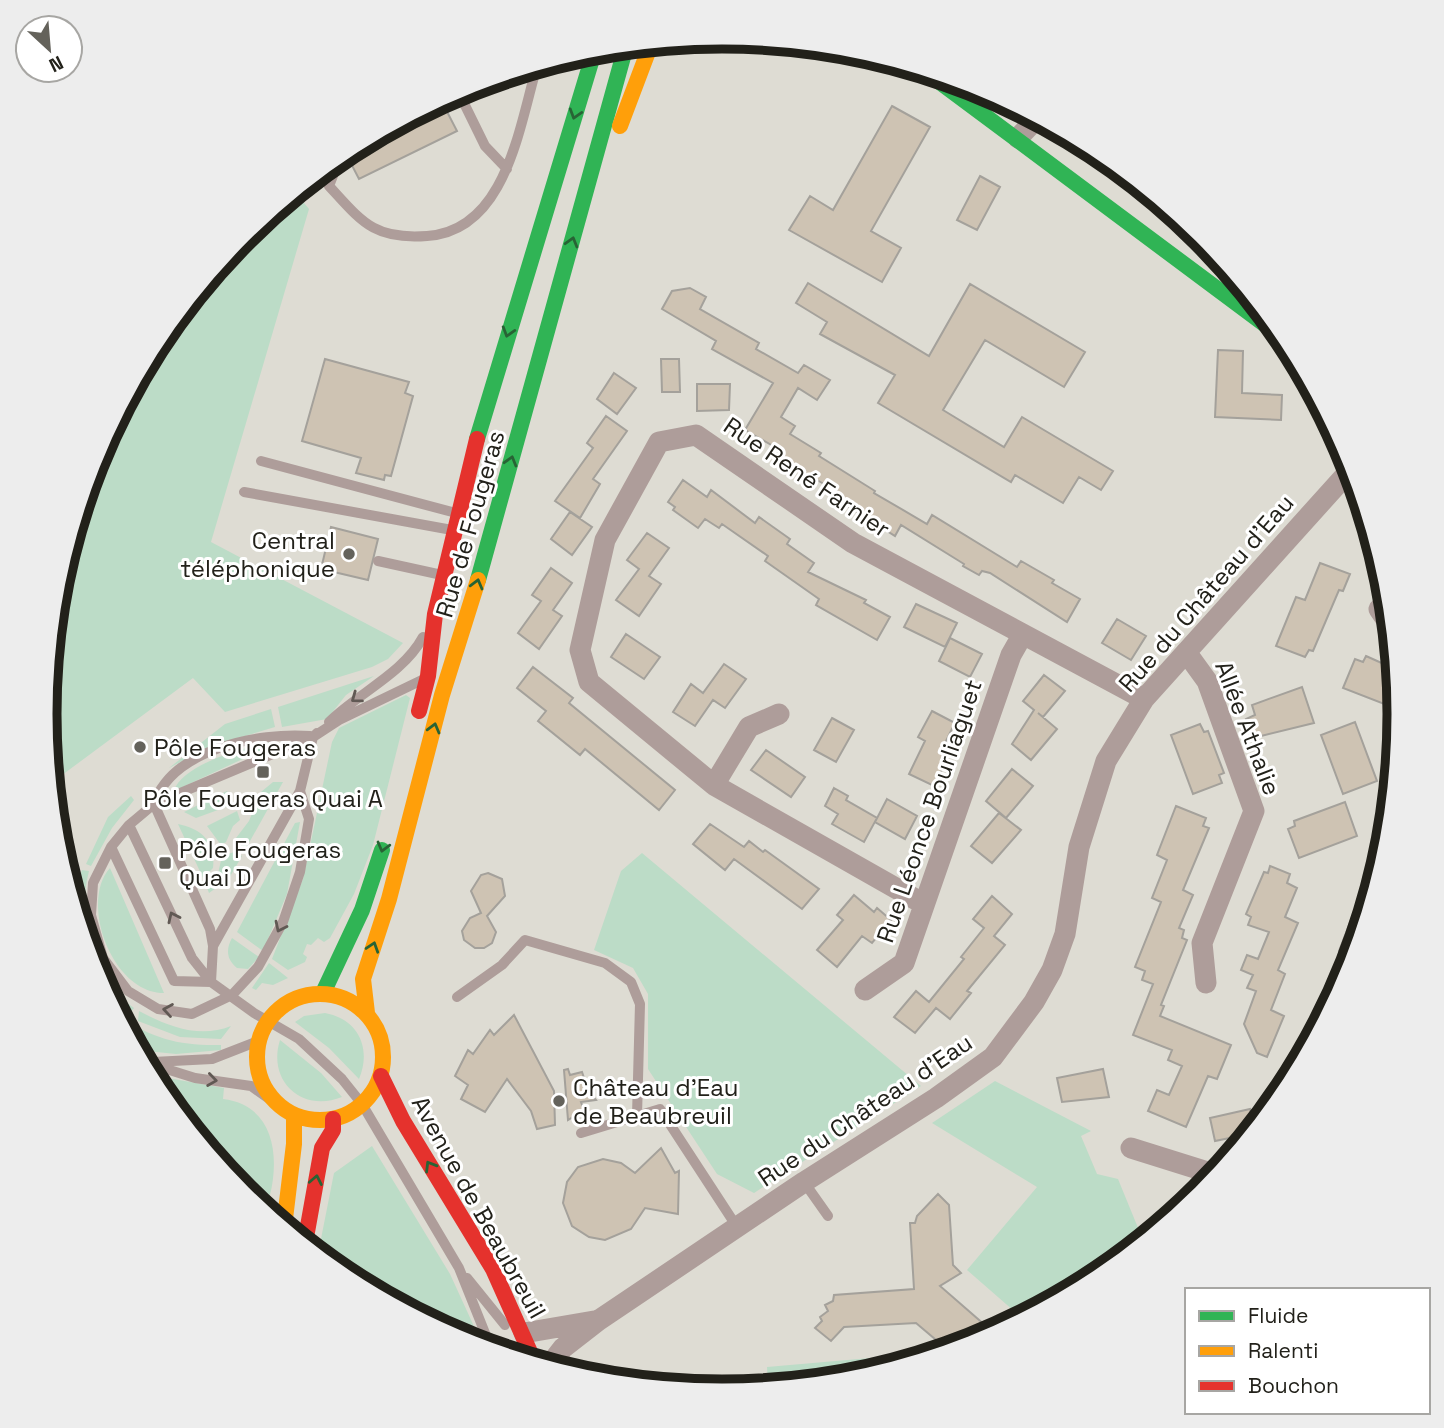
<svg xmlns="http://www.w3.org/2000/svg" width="1444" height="1428" viewBox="0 0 1444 1428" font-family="'Space Grotesk',sans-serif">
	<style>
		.green { fill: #bcdcc7 }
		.building { fill: #cec3b3; stroke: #a4a19b; stroke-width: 2 }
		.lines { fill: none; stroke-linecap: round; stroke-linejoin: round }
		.lane { stroke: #ae9d9a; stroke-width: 10 }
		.street { stroke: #ae9d9a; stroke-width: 21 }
		.fast { stroke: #30b455; stroke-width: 16 }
		.slow { stroke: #ff9f0a; stroke-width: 16 }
		.jam { stroke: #e5322d; stroke-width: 16 }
		.oneway { stroke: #286335 }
		.oneway2 { stroke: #615954 }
		.poi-dot { fill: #64625b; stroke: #fff; stroke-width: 2.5 }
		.labels { text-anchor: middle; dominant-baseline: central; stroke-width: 6; stroke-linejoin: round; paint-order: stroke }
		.street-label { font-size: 24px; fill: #22211a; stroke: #fff }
		.poi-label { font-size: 24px; fill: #22211a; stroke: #fff; text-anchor: start }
		.rim { fill: none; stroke: #22211a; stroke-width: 9 }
	</style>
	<rect width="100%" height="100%" fill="#dedcd3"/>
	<path class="green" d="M295,192l14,17 -98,333 192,101 -15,16 -16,8 -147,45 -32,-34 -139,103 -1,19 -8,-86 13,-133 38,-127 63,-117 84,-102z
		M374,676l-28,19 -19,24 -45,8 -4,-20z
		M406,695l4,3 -37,147 -19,49 -24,44 -6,4 -6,-4 -7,7 -4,-1 -4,10 4,3 -2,5 -17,8 -16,-11 31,-80 29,-137 7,-14z
		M271,709l4,18 -64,19 -42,22 56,-44z
		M270,742l5,2 -101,47c7,-26 71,-44 96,-49z
		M273,782h10l-38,68 -8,-4 -1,-8 13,-17 12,-29z
		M227,791l5,9 -6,7 -30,11 -12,-6z
		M131,796l3,4 -22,28 -21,38 -5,-2 22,-47z
		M237,811l3,9 -7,6 -7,16 -5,3 -14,-19z
		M300,822l-13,72 -24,57 -26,-19 58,-109z
		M178,824c24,5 38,18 35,44l-10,10z
		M234,852l8,4 -14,24 -6,-2 -6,10 -7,5 -3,-8 11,-7 5,-22z
		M642,853l279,233 -167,107 -37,-19 -69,-105v-75l-15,-26 -39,-18 27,-79z
		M110,868l54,125c-52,0 -85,-91 -54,-125z
		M82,870l7,1c-13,50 2,106 45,137l-5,6 -18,-15 -15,-26 -23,-78z
		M232,938l27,19 -11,12 -11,-1c-11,-9 -11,-19 -5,-30z
		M269,963l19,15 -15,7 -11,-2 -6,7 -4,-2z
		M139,1011c28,15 60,28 92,15l-10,13 -41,-2 -42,-16z
		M325,1013c33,6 47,35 34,66l-30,-31 -34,-26 9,-6z
		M119,1015c32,24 62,31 102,30v5l-45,4 -39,-4z
		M280,1040l41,33 21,24c-40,16 -75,-16 -62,-57z
		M151,1075l73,13 -1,11c50,6 57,55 47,96l-39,-17 -72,-88z
		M995,1081l96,50 -10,5 16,38 21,5 25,61 -45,37 -76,41 -55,-48 70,-83 -105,-64z
		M372,1146l78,128 33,72 -21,-6 -117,-63 -27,-23 16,-81z
		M893,1356l1,10 -40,12 -86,9 -1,-20z"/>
	<path class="building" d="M441,100l16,31 -98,48 -14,-27z
		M892,106l38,21 -59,104 30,17 -19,34 -93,-52 21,-34 23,14z
		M980,176l20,11 -23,43 -20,-10z
		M808,283l121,73 41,-72 115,68 -21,35 -79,-47 -42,70 61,37 18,-30 91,54 -12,19 -22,-13 -16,26 -48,-28 -4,7 -133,-79 17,-28 -75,-41 7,-12 -31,-19z
		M690,288l16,9 -6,12 59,34 -3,6 42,24 6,-8 26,15 -13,20 -19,-12 -17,29 14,9 -5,8 31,19 -2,3 56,35 -1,2 53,31 5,-9 85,52 4,-6 33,19 -2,3 28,16 -13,23 -77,-49 -8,-2 -3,4 -16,-9 1,-2 -63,-39 -6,11 -69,-44 3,-5 -53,-31 4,-6 -35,-20 28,-47 -61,-34 4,-8 -54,-32 10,-18z
		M1218,350l25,1 -1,42 40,2 -1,25 -66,-3z
		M325,359l84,23 -4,11 8,3 -22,80 -6,-1 -1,5 -28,-7 5,-15 -59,-17z
		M661,359h18l1,33h-18z
		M614,373l22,15 -19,26 -20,-15z
		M697,384h33l-1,26 -32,1z
		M606,416l21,15 -34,48 7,5 -20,34 -25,-17 38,-53 -6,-5z
		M683,480l24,17 4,-7 44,33 4,-6 31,22 -3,5 27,19 -6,9 58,28 -2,3 26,14 -13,23 -61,-35 3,-6 -54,-38 3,-5 -46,-32 -3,4 -14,-9 -7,9 -25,-18 2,-3 -7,-5z
		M570,512l22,15 -20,28 -21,-16z
		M331,527l47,12 -10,41 -47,-11z
		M647,533l22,15 -20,28 12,8 -22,32 -23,-16 23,-31 -12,-9z
		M1320,563l30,11 -7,17 -4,-1 -26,61 -4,-1 -4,7 -29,-11 20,-49 9,3z
		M551,568l21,15 -19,27 9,6 -23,33 -21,-16 23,-32 -9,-6z
		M916,604l41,19 -12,24 -41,-20z
		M1117,619l29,17 -15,24 -29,-17z
		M626,634l34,23 -16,22 -33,-22z
		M950,638l32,16 -12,23 -31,-16z
		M1366,656l29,13 2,26 -5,12 -49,-19 12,-29 8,3z
		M724,664l22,15 -21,29 -12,-8 -18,26 -22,-14 18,-28 12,9z
		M533,667l40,31 -4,5 106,87 -16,20 -74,-61 -5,6 -42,-34 8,-10 -29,-23z
		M1044,675l21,16 -22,26 -5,-4 19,16 -26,31 -19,-16 22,-34 -11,-9z
		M1302,687l12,36 -61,15 -7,-19 9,-4 -3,-10z
		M932,711l23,12 -13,26 8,4 -16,33 -25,-12 16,-33 -7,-4z
		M832,718l22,12 -18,32 -22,-12z
		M1355,722l22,59 -34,13 -22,-59z
		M1200,724l4,8 4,-1 16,42 -5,2 3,8 -29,11 -22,-59z
		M766,750l39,27 -14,20 -40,-27z
		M1012,769l21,17 -27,32 -20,-17z
		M834,788l14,8 -2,4 31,18 -13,24 -32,-18 6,-10 -13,-8z
		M887,799l30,17 -12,23 -30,-17z
		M1345,802l12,34 -58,22 -11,-29 7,-3 -1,-5z
		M1176,806l30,12 -3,8 6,2 -26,62 10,5 -14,33 5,2 -2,8 5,2 -26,65 3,1 -4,10 71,29 -14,34 -9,-3 -22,51 -38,-16 9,-21 12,5 13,-29 -14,-6 4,-10 -39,-15 20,-51 -11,-4 3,-9 -10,-4 26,-65 -9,-4 15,-38 -10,-5z
		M999,813l22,17 -29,33 -21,-17z
		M710,824l34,23 5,-6 14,11 2,-2 54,39 -17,20 -68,-50 -9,11 -32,-26z
		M1270,866l20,8 -3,9 10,5 -12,29 13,6 -20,47 7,4 -14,36 13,6 -17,41 -10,-4 -13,-29 12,-33 -9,-3 6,-13 -12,-5 6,-15 11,4 11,-27 -21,-7 3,-8 -5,-3 18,-42 4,1z
		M488,873l14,6 3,17 -18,20 9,16 -4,11 -8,5h-9l-11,-8 -2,-9 8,-13 11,-5 -10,-22 10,-16z
		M854,895l20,17 3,-4 14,12 -19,23 -10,-7 -25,31 -20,-17 26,-30 -6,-5z
		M992,896l20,18 -18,22 11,9 -38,46 4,2 -21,26 -14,-11 -21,25 -21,-16 22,-26 13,11 35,-43 -3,-2 23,-29 -11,-9z
		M1354,912l11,4 -15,48 -11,-13z
		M514,1015l40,76 1,34 -18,4 -6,-18 -24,-32 -22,33 -24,-13 7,-14 -13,-9 13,-26 5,4 17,-24 4,5z
		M568,1069l2,6 12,-3 6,18 8,10 -15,2 3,8 -16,10 -4,-50z
		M1103,1069l6,28 -47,5 -5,-24z
		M1250,1109l4,19 -5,6 -34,7 -5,-23z
		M661,1148l14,25 4,-2 -1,43 -33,-6 -14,21 -26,11 -16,-3 -17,-11 -9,-23 4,-21 11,-15 25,-8 18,4 14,10z
		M938,1194l11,11 4,60 8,8 -21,13 54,47 -46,17 -32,-27 -72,4 -13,14 -16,-13 7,-7 -2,-4 8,-6 -3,-6 8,-4 1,-6 80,-6 -4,-66h5l2,-7z"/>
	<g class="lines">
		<path class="lane" d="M458,91l27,55 22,23
			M340,158l-11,28c33,36 45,54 98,50 79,-5 92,-109 110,-170
			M322,170l7,16
			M261,461l195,52
			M244,492l208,38
			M378,561l64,14
			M329,722c29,-29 74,-48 94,-85
			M300,791l9,28 -9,53 -17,50 -25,45 -26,28 -40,19 -34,-5 -30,-18 -25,-33 -12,-43 2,-32 18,-36 18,-22 25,-21 159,-67 26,-17 83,-40
			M129,825l63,133 19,24 43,31 45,26 43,40 20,25 97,164 32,80
			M111,847l63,134 37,1
			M213,946l87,-155 13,-54 4,-4
			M211,982l2,-36 -3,-17 -56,-125c18,-55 105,-72 156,-68
			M457,997l45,-32 23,-25 80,23 26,19 9,22 -3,112
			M144,1062l51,16 56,8 24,17
			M153,1062l59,-3 46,-18
			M581,1133l79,-24 77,118
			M804,1182l24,34
			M242,1191l41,25
			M467,1278l38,47"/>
		<path class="street" d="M1018,138l19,-20
			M1379,609l11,16
			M1186,652l21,29 47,130 -52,132 4,40
			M714,785l35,-58 30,-13
			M922,903l-208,-118 -125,-103 -9,-32 25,-110 54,-98 37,-7 157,108 291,156
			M865,990l39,-27 107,-308 12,-21
			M1131,1148l83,26
			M524,1333l70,-12
			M549,1366l14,-18 36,-28 205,-138 132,-84 57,-41 41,-55 18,-32 13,-36 14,-87 27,-86 38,-62 208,-231"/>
		<path class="fast" d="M925,71l362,270
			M477,439l118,-390
			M478,580l148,-534
			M323,993l39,-83 20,-60"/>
		<path class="slow" d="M620,126l31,-82
			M257 1057a63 63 0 1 1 126 0a63 63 0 1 1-126 0Z
			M367,1013l-4,-34 26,-80 53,-204 36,-115
			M284,1227l10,-83v-29"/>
		<path class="jam" d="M419,711l9,-35 7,-62 42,-175
			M381,1076l22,45 90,148 41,92
			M305,1243l17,-95 11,-18v-11"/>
	</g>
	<defs><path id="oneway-chevron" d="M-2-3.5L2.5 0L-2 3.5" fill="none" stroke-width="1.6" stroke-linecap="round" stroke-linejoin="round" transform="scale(1.75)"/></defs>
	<g class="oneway">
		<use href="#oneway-chevron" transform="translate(575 114) rotate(107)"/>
		<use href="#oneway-chevron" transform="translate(572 242) rotate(-74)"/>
		<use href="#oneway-chevron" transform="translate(508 332) rotate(107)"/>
		<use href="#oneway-chevron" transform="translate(511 461) rotate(-74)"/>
		<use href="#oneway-chevron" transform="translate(477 584) rotate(-75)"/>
		<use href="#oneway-chevron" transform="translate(434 728) rotate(-75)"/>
		<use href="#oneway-chevron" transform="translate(383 847) rotate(105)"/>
		<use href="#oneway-chevron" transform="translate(373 947) rotate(-72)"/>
		<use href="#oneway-chevron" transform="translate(430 1166) rotate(-121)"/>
		<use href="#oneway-chevron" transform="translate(316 1180) rotate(-79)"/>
	</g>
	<g class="oneway2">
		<use href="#oneway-chevron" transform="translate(356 698) rotate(144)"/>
		<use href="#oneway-chevron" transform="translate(173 917) rotate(-115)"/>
		<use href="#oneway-chevron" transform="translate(280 927) rotate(116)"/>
		<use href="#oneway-chevron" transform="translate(168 1010) rotate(-171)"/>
		<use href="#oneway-chevron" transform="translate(212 1080) rotate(8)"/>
	</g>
	<g class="poi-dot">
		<circle cx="349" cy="554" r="7"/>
		<circle cx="140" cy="747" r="7"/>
		<rect x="256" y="765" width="14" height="14" rx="3.5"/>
		<rect x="158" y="856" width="14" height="14" rx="3.5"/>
		<circle cx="559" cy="1101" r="7"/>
	</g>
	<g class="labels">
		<g class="street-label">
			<text transform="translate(807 477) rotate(34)">Rue René Farnier</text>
			<text transform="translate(470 524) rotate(-74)">Rue de Fougeras</text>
			<text transform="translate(1206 593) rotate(-49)">Rue du Château d'Eau</text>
			<text transform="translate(1248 728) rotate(69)">Allée Athalie</text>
			<text transform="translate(929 811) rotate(-71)">Rue Léonce Bourliaguet</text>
			<text transform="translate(865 1110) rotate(-34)">Rue du Château d'Eau</text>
			<text transform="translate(479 1207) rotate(61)">Avenue de Beaubreuil</text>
		</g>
		<g class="poi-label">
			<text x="335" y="540" text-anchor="end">Central<tspan x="335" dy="28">téléphonique</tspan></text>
			<text x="154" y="747">Pôle Fougeras</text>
			<text x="263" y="798" text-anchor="middle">Pôle Fougeras Quai A</text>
			<text x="179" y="849">Pôle Fougeras<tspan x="179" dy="28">Quai D</tspan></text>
			<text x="573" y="1087">Château d'Eau<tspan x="573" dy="28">de Beaubreuil</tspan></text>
		</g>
	</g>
	<path d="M0 0H1444V1428H0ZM57 714a665 665 0 1 1 1330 0a665 665 0 1 1-1330 0Z" fill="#ededed" fill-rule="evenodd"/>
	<path class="rim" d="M57 714a665 665 0 1 1 1330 0a665 665 0 1 1-1330 0Z"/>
	<rect x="1185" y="1288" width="245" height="126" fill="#ffffff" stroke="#a7a6a3" stroke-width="2"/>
	<rect x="1199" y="1311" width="35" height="10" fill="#30b455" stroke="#a7a6a3" stroke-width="2"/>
	<text x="1248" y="1323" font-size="21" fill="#22211a">Fluide</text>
	<rect x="1199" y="1346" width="35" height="10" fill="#ff9f0a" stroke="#a7a6a3" stroke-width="2"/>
	<text x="1248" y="1358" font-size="21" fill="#22211a">Ralenti</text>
	<rect x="1199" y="1381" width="35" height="10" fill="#e5322d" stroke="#a7a6a3" stroke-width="2"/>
	<text x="1248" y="1393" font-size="21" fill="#22211a">Bouchon</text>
	<g transform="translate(49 49) rotate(154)"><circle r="33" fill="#ffffff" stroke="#a7a6a3" stroke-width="2"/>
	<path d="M0-5L12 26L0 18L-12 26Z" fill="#64625b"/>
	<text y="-10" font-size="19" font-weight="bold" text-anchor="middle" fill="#22211a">N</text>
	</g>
</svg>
